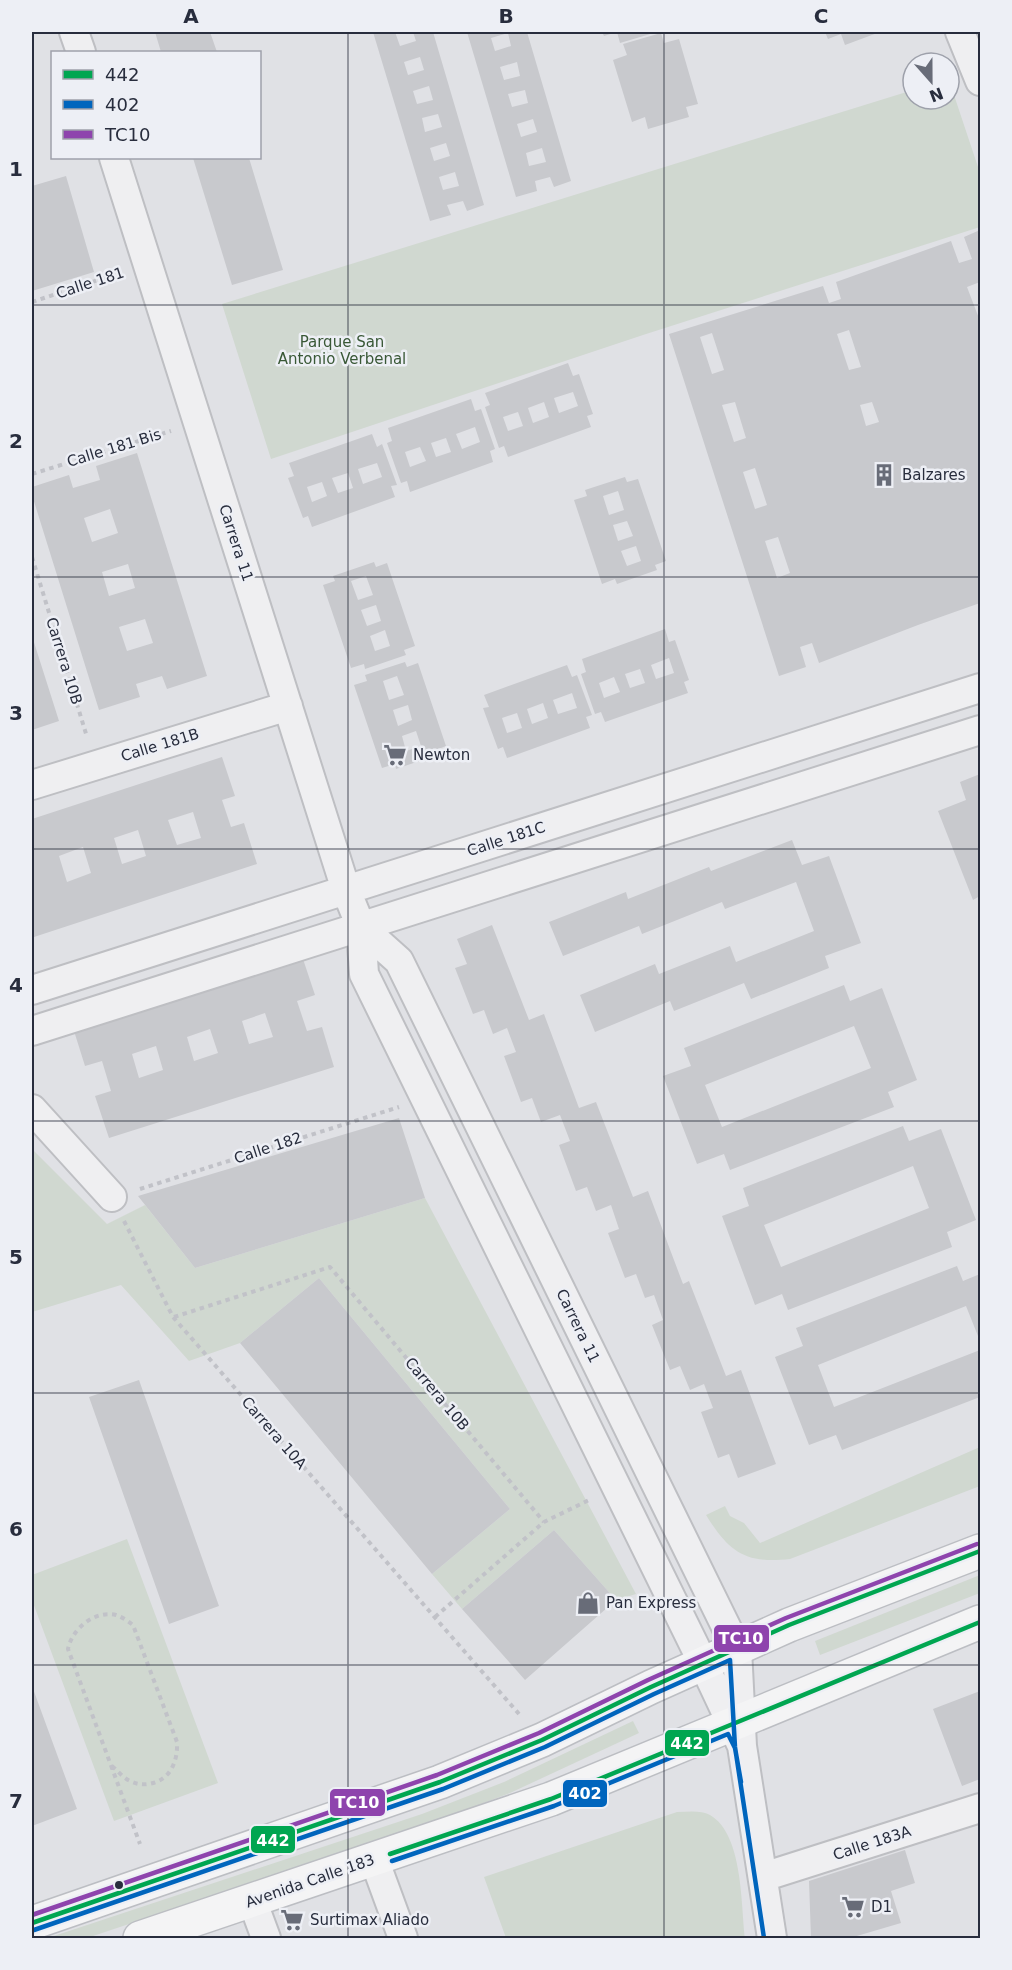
<svg xmlns="http://www.w3.org/2000/svg" width="1012" height="1970" viewBox="0 0 1012 1970" font-family="'DejaVu Sans',sans-serif">
	<style>
		.green { fill: #d0d8d0 }
		.building { fill: #c8c9cd; fill-rule: evenodd }
		.lines { fill: none; stroke-linecap: round; stroke-linejoin: round }
		.street-casing { stroke: #bebfc3; stroke-width: 32 }
		.primary-casing { stroke: #bcbec3; stroke-width: 36 }
		.path { stroke: #c1c2c8; stroke-width: 4; stroke-dasharray: 4.5 4.5; stroke-linecap: butt }
		.street { stroke: #efeff1; stroke-width: 28 }
		.primary { stroke: #f4f4f5; stroke-width: 33 }
		.bus-1-casing { stroke: #edeff5; stroke-width: 9 }
		.bus-2-casing { stroke: #edeff5; stroke-width: 9 }
		.bus-3-casing { stroke: #edeff5; stroke-width: 9 }
		.bus-1 { stroke: #00a651; stroke-width: 4.5 }
		.bus-2 { stroke: #0065bd; stroke-width: 4.5 }
		.bus-3 { stroke: #8e44ad; stroke-width: 4.5 }
		.grid { fill: none; stroke: #282d3d; stroke-width: 1.5; stroke-opacity: 0.55 }
		.bus-dot { fill: #282d3d; stroke: #edeff5; stroke-width: 2 }
		.labels { text-anchor: middle; dominant-baseline: central; stroke-width: 5; stroke-linejoin: round; paint-order: stroke }
		.street-label { font-size: 15px; fill: #282d3d; stroke: #edeff5 }
		.park-label { font-size: 15px; fill: #395836; stroke: #edeff5 }
		.poi-label { font-size: 15px; fill: #282d3d; stroke: #edeff5; text-anchor: start }
		.line-badge { stroke: #edeff5; stroke-width: 2 }
		.badge-label { font-size: 16px; text-anchor: middle; font-weight: bold; fill: #fff }
		.neatline { fill: none; stroke: #282d3d; stroke-width: 2 }
		.grid-label { font-size: 20px; text-anchor: middle; font-weight: bold; fill: #282d3d }
	</style>
	<rect width="100%" height="100%" fill="#e0e1e5"/>
	<path class="green" d="M949,80l31,93v54l-337,108 -372,124 -49,-155 691,-214v9h36z
		M32,1149l75,75 38,-19 50,63 230,-70 211,396 -20,6 -62,-70 -92,79 -30,-35 78,-65 -191,-231 -79,65 -51,18 -68,-76 -89,27z
		M980,1447v39l-190,73c-45,5 -61,-7 -84,-44l19,-9 5,10 14,7 16,20z
		M127,1539l91,244 -104,38 -82,-221v-25z
		M980,1575v18l-160,62 -5,-14z
		M633,1721l6,12 -129,60 -87,33 -336,112h-39l374,-124 82,-32z
		M677,1812c11,0 24,-2 33,3 33,19 31,89 35,123h-239l-22,-61z"/>
	<path class="building" d="M155,32h55l7,20h-56z
		M373,32h22l5,14 16,-5 -3,-9h20l51,173 -17,6 -4,-10 -16,4 4,10 -21,6zM420,57l4,13 -16,5 -4,-13zM429,86l4,14 -16,4 -4,-13zM438,114l4,13 -17,5 -3,-14zM446,143l4,13 -16,5 -4,-13zM455,172l4,14 -16,4 -4,-13z
		M467,32h60l44,149 -17,6 -4,-10 -15,4 2,10 -21,6zM508,33l3,13 -16,5 -4,-13zM517,62l3,14 -16,4 -4,-13zM525,90l3,13 -16,4 -4,-13zM533,119l4,13 -16,5 -4,-13zM542,148l4,14 -17,4 -3,-13z
		M602,32h55l-37,11 -3,-11 -13,4z
		M825,32h55l-35,13 -4,-11 -13,5z
		M661,33l3,10 15,-4 19,65 -12,3 3,10 -41,12 -3,-12 -13,5 -19,-62 14,-5 -4,-11z
		M193,158h56l34,112 -51,15z
		M66,176l28,96 -62,19v-105z
		M980,230v52l-13,5 13,34v282l-62,22 -99,38 -7,-20 -12,4 6,20 -27,9 -110,-342 154,-48 6,17 12,-4 -5,-17 115,-41 8,22 13,-4 -8,-22zM849,330l12,37 -12,3 -12,-36zM712,333l12,37 -12,4 -12,-37zM735,402l11,36 -12,4 -12,-37zM872,402l7,20 -13,4 -6,-21zM755,468l12,37 -12,4 -12,-37zM778,537l12,36 -13,5 -12,-37z
		M568,363l5,13 6,-2 14,40 -6,2 4,11 -83,30 -4,-11 -5,2 -14,-41 5,-2 -5,-12zM573,392l5,14 -19,7 -5,-15zM544,402l5,15 -16,6 -5,-15zM518,412l5,14 -15,5 -5,-14z
		M471,399l4,12 6,-2 14,40 -5,2 3,11 -83,30 -3,-11 -6,2 -14,-40 5,-2 -4,-13zM475,427l5,15 -18,7 -6,-15zM446,438l5,14 -15,5 -5,-14zM420,447l6,14 -16,6 -5,-15z
		M372,434l5,13 5,-3 15,41 -6,1 4,11 -83,30 -4,-11 -5,2 -15,-40 6,-2 -5,-13zM377,463l5,14 -19,7 -5,-15zM348,473l5,15 -15,5 -6,-15zM322,482l5,14 -15,6 -5,-15z
		M137,453l70,223 -40,13 -5,-13 -26,8 4,13 -41,13 -67,-215v-8l37,-12 4,13 27,-8 -4,-14zM110,509l8,24 -26,9 -8,-24zM128,564l7,24 -26,8 -7,-24zM145,619l8,24 -26,8 -8,-24z
		M625,477l2,5 11,-3 28,82 -11,4 2,5 -40,14 -2,-5 -13,5 -28,-84 13,-4 -2,-6zM618,491l6,19 -15,5 -6,-19zM627,521l6,15 -15,5 -5,-16zM636,546l5,15 -14,5 -6,-15z
		M374,562l2,5 11,-4 28,83 -11,4 2,5 -41,14 -1,-5 -13,4 -28,-83 12,-4 -2,-5zM366,576l7,19 -15,5 -7,-19zM376,605l5,16 -14,5 -6,-16zM385,630l5,16 -15,5 -5,-15z
		M665,629l4,13 6,-2 14,40 -5,2 4,11 -83,29 -4,-10 -6,2 -14,-40 5,-2 -4,-13zM669,658l5,15 -18,6 -5,-14zM640,669l5,14 -15,5 -5,-14zM614,677l6,15 -16,6 -5,-15z
		M32,636l27,85 -27,9z
		M405,662l2,5 11,-4 28,83 -10,4 1,5 -41,14 -1,-5 -13,4 -28,-83 13,-4 -2,-6zM397,676l7,19 -15,5 -6,-19zM408,705l4,15 -14,6 -5,-16zM416,731l5,15 -15,5 -4,-15z
		M567,665l5,12 5,-2 15,40 -6,2 4,11 -83,30 -4,-11 -5,2 -15,-41 6,-1 -5,-12zM572,693l5,15 -19,6 -5,-14zM543,703l5,15 -16,6 -5,-15zM517,713l5,15 -15,5 -5,-15z
		M222,757l13,39 -13,4 9,27 13,-4 13,41 -223,73 -2,-7v-38h2l-2,-8v-65zM193,812l8,26 -24,7 -9,-25zM138,830l8,26 -24,8 -8,-26zM83,847l8,26 -24,9 -8,-26z
		M980,774v122l-7,4 -35,-89 28,-11 -6,-18z
		M792,840l10,25 27,-9 32,87 -36,13 4,12 -78,31 -7,-16 -70,28 -4,-10 -75,31 -15,-37 75,-31 4,10 71,-28 6,16 78,-31 -18,-49 -71,27 -3,-7 -80,32 -3,-8 -76,30 -14,-34 77,-30 2,7 81,-32 2,4z
		M492,925l37,95 15,-6 35,94 17,-6 37,95 15,-6 35,93 6,-3 37,95 15,-6 35,94 -38,14 -9,-24 -11,4 -17,-46 12,-4 -9,-24 -14,6 -10,-24 -10,4 -18,-45 11,-5 -9,-25 -9,3 -9,-24 -11,4 -17,-45 11,-4 -8,-24 -15,6 -9,-24 -11,4 -17,-46 11,-4 -10,-26 -19,7 -9,-24 -11,4 -17,-46 12,-4 -9,-24 -14,6 -9,-24 -11,4 -18,-46 12,-4 -10,-25z
		M303,959l12,36 -18,6 10,30 15,-4 12,40 -225,71 -14,-42 16,-5 -9,-30 -17,5 -11,-35zM265,1013l8,24 -24,7 -7,-23zM210,1029l8,24 -24,8 -7,-24zM156,1046l7,24 -24,8 -7,-24z
		M844,985l6,16 32,-13 35,92 -29,12 6,15 -164,63 -6,-16 -27,10 -34,-88 28,-10 -7,-18zM854,1026l17,42 -149,59 -17,-42z
		M399,1118l26,80 -230,70 -57,-72z
		M903,1126l6,15 32,-12 35,91 -29,12 5,15 -164,63 -6,-16 -27,11 -33,-89 27,-10 -6,-18zM913,1166l16,42 -148,59 -17,-42z
		M957,1266l6,15 17,-7v67l-14,-35 -148,59 16,42 146,-57v47l-138,53 -6,-15 -27,10 -34,-88 28,-11 -7,-18z
		M319,1278l191,231 -78,65 -192,-231z
		M139,1380l80,226 -50,18 -80,-227z
		M554,1530l62,70 -91,80 -63,-71z
		M32,1686l45,123 -45,17z
		M980,1691v88l-18,7 -29,-77z
		M905,1850l10,33 -24,8 10,32 -51,15h-39l-2,-57z"/>
	<g class="lines">
		<g class="street-casing">
			<path id="street" d="M74,32l7,20
				M960,32l20,49
				M114,158l232,732 15,37 3,47 339,689 39,83
				M32,785l256,-79
				M361,927l38,34 338,688 5,97 30,192
				M32,990l948,-302
				M32,1031l948,-301
				M32,1109l80,88
				M374,1859l29,79
				M763,1877l217,-69
				M252,1900l14,38"/>
		</g>
		<g class="primary-casing">
			<path id="primary" d="M32,1923l408,-141 102,-42 109,-53 138,-62 191,-74
				M140,1938l411,-139 429,-177"/>
		</g>
		<path class="path" d="M32,302l87,-29
			M32,474l139,-43
			M32,557l55,180
			M140,1189l259,-82
			M124,1221l49,96 346,397
			M174,1317l156,-50 214,255
			M435,1617l109,-95 47,-23
			M112,1766c6,5 11,12 18,15 6,3 12,4 18,3 22,-3 30,-22 29,-42l-44,-117c-5,-4 -11,-8 -17,-10 -22,-5 -44,14 -48,34l72,195"/>
		<use href="#street" class="street"/>
		<use href="#primary" class="primary"/>
		<g class="bus-1-casing">
			<path id="bus-1" d="M390,1854l161,-55 429,-177
				M32,1923l408,-141 102,-42 109,-53 138,-62 191,-74"/>
		</g>
		<g class="bus-2-casing">
			<path id="bus-2" d="M392,1861l162,-55 174,-72 7,14 6,34
				M34,1930l409,-141 102,-42 109,-53 76,-34 5,87 29,191"/>
		</g>
		<g class="bus-3-casing">
			<path id="bus-3" d="M32,1915l405,-140 102,-42 109,-53 138,-62 191,-74"/>
		</g>
		<use href="#bus-1" class="bus-1"/>
		<use href="#bus-2" class="bus-2"/>
		<use href="#bus-3" class="bus-3"/>
	</g>
	<path class="grid" d="M348,32v1906M664,32v1906M32,305h948M32,577h948M32,849h948M32,1121h948M32,1393h948M32,1665h948"/>
	<defs>
		<g id="building-bare" transform="scale(1.8)"><path d="M-4-6H4V6H1V3H-1V6H-4ZM-2.5-4.3h1.7v1.8h-1.7ZM.8-4.3h1.7v1.8H.8ZM-2.5-1h1.7V.8h-1.7ZM.8-1h1.7V.8H.8Z" fill="#686c78" stroke="#edeff5" stroke-width="2.5" paint-order="stroke"/></g>
		<g id="supermarket-bare" transform="scale(1.8)"><path d="M-6-5.5h2.5l.6 2H6L4.5 2H-2.5L-4.4-4H-6ZM-1.5 3.2a1.3 1.3 0 1 0 .1 0ZM3 3.2a1.3 1.3 0 1 0 .1 0Z" fill="#686c78" stroke="#edeff5" stroke-width="2.5" paint-order="stroke"/></g>
		<g id="shop-bare" transform="scale(1.8)"><path d="M-5-2.5h2.3a2.7 3.5 0 0 1 5.4 0H5L5.5 6h-11ZM-1.5-2.5h3a1.5 2.3 0 0 0-3 0Z" fill="#686c78" stroke="#edeff5" stroke-width="2.5" paint-order="stroke"/></g>
	</defs>
	<g fill-rule="evenodd">
		<use href="#building-bare" x="884" y="475"/>
		<use href="#supermarket-bare" x="395" y="755"/>
		<use href="#shop-bare" x="588" y="1603"/>
		<use href="#supermarket-bare" x="853" y="1907"/>
		<use href="#supermarket-bare" x="292" y="1920"/>
	</g>
	<circle class="bus-dot" cx="119" cy="1885" r="5"/>
	<g class="labels">
		<g class="street-label">
			<text transform="translate(90 283) rotate(-18)">Calle 181</text>
			<text transform="translate(114 448) rotate(-17)">Calle 181 Bis</text>
			<text transform="translate(236 543) rotate(72)">Carrera 11</text>
			<text transform="translate(64 661) rotate(73)">Carrera 10B</text>
			<text transform="translate(160 745) rotate(-17)">Calle 181B</text>
			<text transform="translate(506 839) rotate(-18)">Calle 181C</text>
			<text transform="translate(268 1148) rotate(-18)">Calle 182</text>
			<text transform="translate(578 1326) rotate(64)">Carrera 11</text>
			<text transform="translate(437 1394) rotate(50)">Carrera 10B</text>
			<text transform="translate(274 1433) rotate(49)">Carrera 10A</text>
			<text transform="translate(872 1843) rotate(-18)">Calle 183A</text>
			<text transform="translate(310 1881) rotate(-19)">Avenida Calle 183</text>
		</g>
		<g class="park-label">
			<text x="342" y="342">Parque San<tspan x="342" dy="17">Antonio Verbenal</tspan></text>
		</g>
		<g class="poi-label">
			<text x="902" y="475">Balzares</text>
			<text x="413" y="755">Newton</text>
			<text x="606" y="1603">Pan Express</text>
			<text x="871" y="1907">D1</text>
			<text x="310" y="1920">Surtimax Aliado</text>
		</g>
	</g>
	<g class="line-badge">
		<rect x="713" y="1624" width="57" height="29" rx="6" fill="#8e44ad"/>
		<rect x="664" y="1729" width="46" height="28" rx="6" fill="#00a651"/>
		<rect x="562" y="1779" width="46" height="29" rx="6" fill="#0065bd"/>
		<rect x="329" y="1788" width="57" height="29" rx="6" fill="#8e44ad"/>
		<rect x="250" y="1825" width="46" height="29" rx="6" fill="#00a651"/>
	</g>
	<g class="badge-label">
		<text x="741" y="1644">TC10</text>
		<text x="687" y="1749">442</text>
		<text x="585" y="1799">402</text>
		<text x="357" y="1808">TC10</text>
		<text x="273" y="1846">442</text>
	</g>
	<rect width="1012" height="1970" fill="none" stroke="#edeff5" stroke-width="66"/>
	<rect x="51" y="51" width="210" height="108" fill="#edeff5" stroke="#9ea1ab" stroke-width="1.5"/>
	<rect x="63" y="70" width="30" height="9" fill="#00a651" stroke="#9ea1ab" stroke-width="1.5"/>
	<text x="105" y="81" font-size="18" fill="#282d3d">442</text>
	<rect x="63" y="100" width="30" height="9" fill="#0065bd" stroke="#9ea1ab" stroke-width="1.5"/>
	<text x="105" y="111" font-size="18" fill="#282d3d">402</text>
	<rect x="63" y="130" width="30" height="9" fill="#8e44ad" stroke="#9ea1ab" stroke-width="1.5"/>
	<text x="105" y="141" font-size="18" fill="#282d3d">TC10</text>
	<g transform="translate(931 81) rotate(159)"><circle r="28" fill="#edeff5" stroke="#9ea1ab" stroke-width="1.5"/>
	<path d="M0-4.5L10 22L0 15L-10 22Z" fill="#686c78"/>
	<text y="-9" font-size="16" font-weight="bold" text-anchor="middle" fill="#282d3d">N</text>
	</g>
	<rect x="33" y="33" width="946" height="1904" class="neatline"/>
	<g class="grid-label">
		<text x="191" y="23">A</text>
		<text x="506" y="23">B</text>
		<text x="821" y="23">C</text>
		<text x="16" y="176">1</text>
		<text x="16" y="448">2</text>
		<text x="16" y="720">3</text>
		<text x="16" y="992">4</text>
		<text x="16" y="1264">5</text>
		<text x="16" y="1536">6</text>
		<text x="16" y="1808">7</text>
	</g>
</svg>
